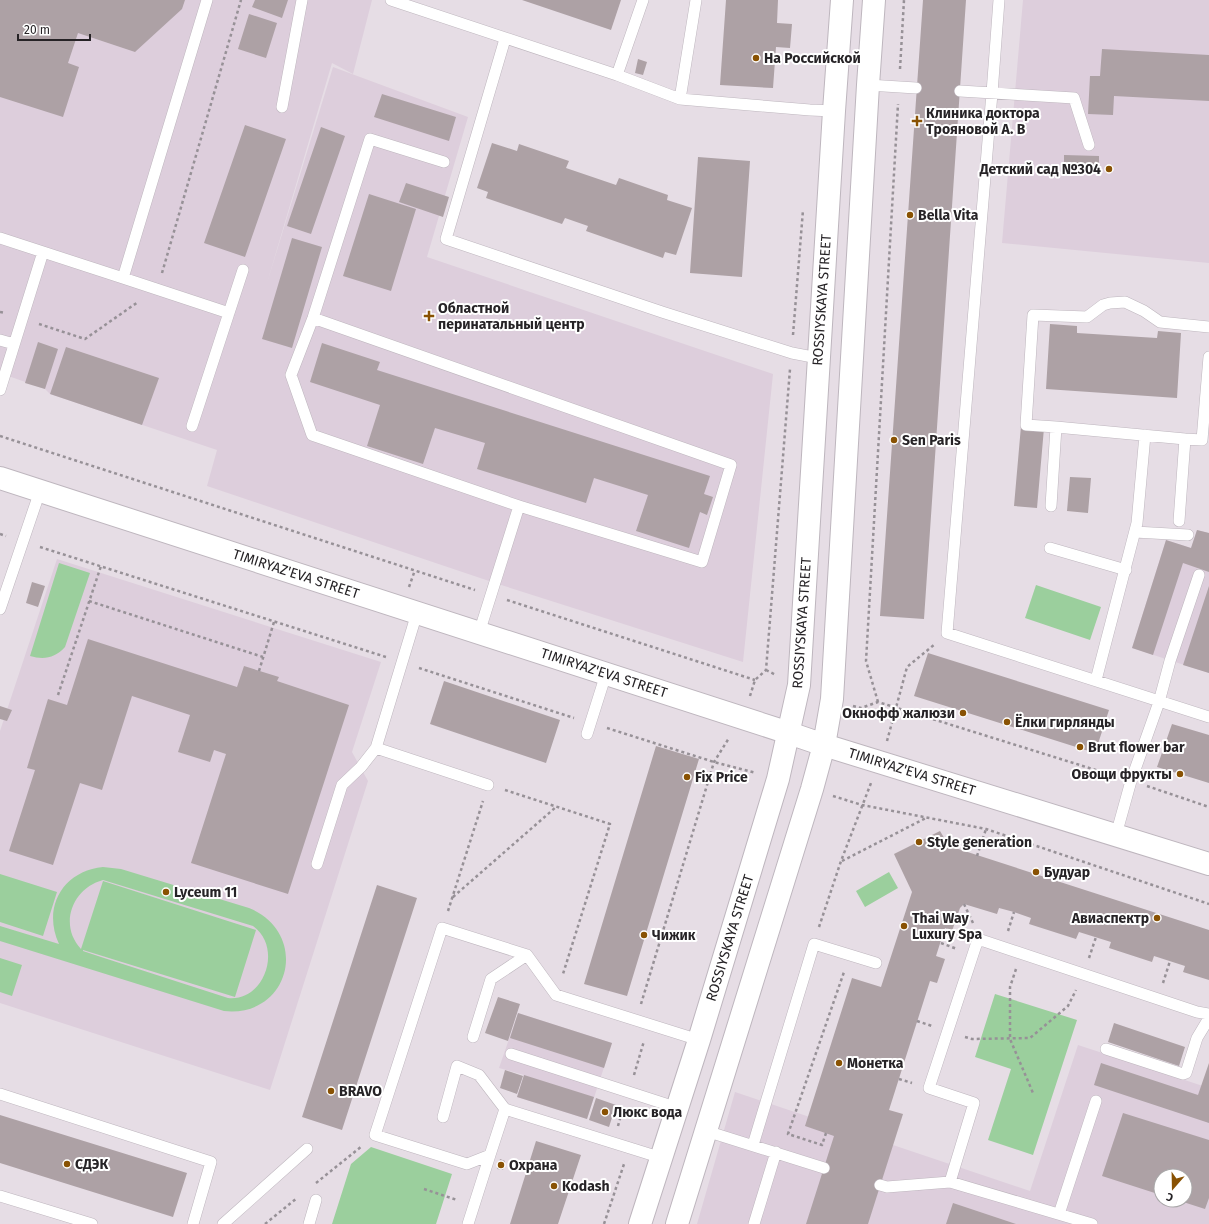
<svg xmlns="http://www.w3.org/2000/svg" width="1209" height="1224" viewBox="0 0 1209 1224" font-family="'Fira Sans',sans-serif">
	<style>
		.built { fill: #ddcedc; fill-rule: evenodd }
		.green { fill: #9bcf9d; fill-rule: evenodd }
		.building { fill: #ada1a5 }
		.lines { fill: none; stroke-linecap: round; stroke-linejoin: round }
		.service-casing { stroke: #beb6be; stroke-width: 12 }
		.tertiary-casing { stroke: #beb6be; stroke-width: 24 }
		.secondary-casing { stroke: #beb6be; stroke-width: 24 }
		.path { stroke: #979197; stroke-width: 2.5; stroke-dasharray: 3 3; stroke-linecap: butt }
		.service { stroke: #fff; stroke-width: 11 }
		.tertiary { stroke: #fff; stroke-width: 22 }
		.secondary { stroke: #fff; stroke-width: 22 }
		.poi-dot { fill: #895203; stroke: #fff; stroke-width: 1.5 }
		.labels { text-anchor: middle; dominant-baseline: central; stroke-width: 4; stroke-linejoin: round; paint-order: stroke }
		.poi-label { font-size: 14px; font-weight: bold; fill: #262326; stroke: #fff; text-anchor: start }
		.street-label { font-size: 14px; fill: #262326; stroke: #fff }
	</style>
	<rect width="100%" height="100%" fill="#e6dde5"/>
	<path class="built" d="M0,0h372l-19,74 -21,-11 -65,220 66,-216 135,50 -41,140 346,117 -30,288 -248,-79 -288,-97 10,-36 -167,-56 -5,-5 -45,-16z
		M1023,0h186v263l-207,-20z
		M1197,530l12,3v140l-77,-25 34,-108 25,8z
		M57,559l324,103 -29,90 16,29 -98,309 -270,-87v-272z
		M518,1013l94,30 -25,76 -70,-22 7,-22 -25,-7z
		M1078,1045l131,43v136h-512l38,-132 295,99zM1161,1176h24v24h-24z"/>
	<path class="green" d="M59,563l31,10 -25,74c-10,11 -21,13 -35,9z
		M1036,585l65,22 -11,33 -65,-22z
		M103,867l18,2 128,39c62,26 41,110 -25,103l-224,-70v-15l59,18c-17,-37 4,-73 44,-77zM103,880l150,46c30,21 12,76 -25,72l-127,-41 -18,-6v-1l152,47 21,-67 -153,-49 -22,68c-23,-25 -8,-61 22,-69z
		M889,872l9,16 -33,19 -9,-16z
		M0,874l57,18 -14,44 -43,-14z
		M0,958l22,7 -10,31 -12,-4z
		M995,994l82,26 -44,135 -45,-15 23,-71 -36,-12z
		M371,1147l81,27 -16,50h-104l19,-60z"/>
	<path class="building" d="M0,0h185l-3,9 -47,43 -57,-19 -10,30 11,4 -16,50 -63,-20z
		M255,0h33l-6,18 -30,-11z
		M522,0h99l-10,30z
		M726,0h52l-1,23 15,1 -2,24 -14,-1 -3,41 -53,-3z
		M923,0h43l-42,619 -44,-3z
		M249,14l28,9 -11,35 -28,-9z
		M1102,49l107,6v46l-95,-5 -1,19 -25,-1 2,-38h10z
		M638,59l9,3 -4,13 -8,-2z
		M382,94l74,23 -7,24 -75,-24z
		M245,125l41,14 -41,118 -41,-14z
		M321,127l24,9 -34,98 -24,-8z
		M492,143l25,8 2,-7 50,17 -3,7 50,17 3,-7 49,17 -1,5 25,8 -16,47 -11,-3 -2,6 -77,-27 2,-5 -23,-8 -3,6 -76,-26 2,-6 -11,-4z
		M1064,155l35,1v18h-35z
		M698,157l52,4 -8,116 -52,-4z
		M406,183l43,14 -6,20 -44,-15z
		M369,194l47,15 -25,82 -48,-15z
		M292,238l30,9 -30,101 -30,-9z
		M1050,324l27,2v7l80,5 1,-7 23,2 -4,65 -131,-9z
		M38,342l20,7 -13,40 -20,-6z
		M322,343l58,19 -3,8 333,106 -6,18 9,3 -6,18 -7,-3 -11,36 -53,-17 12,-36 -54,-17 -8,25 -54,-17 -55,-17 8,-26 -50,-15 -12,36 -56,-18 13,-41 -70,-23z
		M66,347l93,31 -17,47 -92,-31z
		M1021,426l23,2 -7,80 -23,-2z
		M1070,477l21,1 -3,35 -21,-2z
		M1197,530l12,3v39l-26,-9 -30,92 -21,-7 34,-108 25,8z
		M32,582l13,4 -7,21 -12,-4z
		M1209,586v87l-26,-8z
		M88,639l149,48 7,-21 35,11 -2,4 72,24 -61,189 -97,-31 35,-109 -12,-4 -4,12 -32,-10 12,-37 -58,-19 -30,94 -22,-7 -27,82 -44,-14 26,-81 -8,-2 21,-69 19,6z
		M928,653l181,57 -14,43 -181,-57z
		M444,681l116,39 -14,43 -116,-39z
		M0,706l12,4 -5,11 -7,-2z
		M1172,724l37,11v48l-52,-16z
		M656,746l43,13 -72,237 -43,-12z
		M940,831l9,15 260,84v50l-26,-8 2,-6 -31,-10 -2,6 -43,-14 2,-6 -32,-10 -3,7 -47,-15 2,-6 -17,-6 -15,-4 -2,6 -33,-10 -4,4 -8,23 -7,-3 -9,28 9,3 -8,24 -7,-2 -41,129 14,4 -35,110h-62l28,-88 -29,-10 47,-148 29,9 31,-95 -18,-38z
		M377,885l40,13 -75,232 -40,-13z
		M498,997l22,7 -12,37 -23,-8z
		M518,1013l94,30 -8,25 -94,-30z
		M1114,1023l71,24 -6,19 -71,-24z
		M1101,1063l97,32 11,-32v60l-115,-38z
		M505,1070l18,6 -6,18 -17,-6z
		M524,1075l70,22 -7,22 -70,-22z
		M596,1098l20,7 -7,22 -20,-7z
		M1123,1113l86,27v58l-4,11 -28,-9h8v-24h-24v19l-59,-19z
		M0,1115l187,58 -14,44 -173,-54z
		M536,1141l45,14 -23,69h-48z
		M500,1159l5,2 -2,9 -6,-1z
		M953,1203l63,21h-70z"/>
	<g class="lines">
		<g class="service-casing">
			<path id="service" d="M391,0l226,75 63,24
				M696,0l-16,99 130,11 24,1
				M999,0l-7,93 -45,540 262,84
				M505,39l-59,200 216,73 130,41 26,5
				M617,75l26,-75
				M868,85l48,3
				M960,91l114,7 15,47
				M282,107l20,-107
				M444,162l-74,-23 -57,179 -22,57 21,60 207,71
				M0,238l123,40 106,35
				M123,278l84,-278
				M313,318l418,147 -29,97 -183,-56 -40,127
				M0,340l14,4
				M0,390l43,-138
				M192,426l51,-156
				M1056,427l129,12
				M1051,506l5,-79 -30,-2 7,-110 54,2 16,-12 7,-2 15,-1 19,9 16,11 49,5
				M1179,521l6,-82 17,1 7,-83
				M1135,532l53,3
				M1050,548l76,22
				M0,609l40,-118
				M417,613l-41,135 112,37
				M1096,680l41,-157 8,-88
				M587,734l19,-60
				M1116,835l15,-54 28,-79 11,-41 29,-86
				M317,864l25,-79 19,-18 15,-19
				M473,1037l18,-58 36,-24
				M1106,1049l77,25 3,-1 11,-35 12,-20
				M511,1054l167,54
				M0,1094l211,68 -18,62
				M443,1117l14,-51 22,9 26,34
				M706,1131l118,37
				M753,1145l61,-201 62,19
				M662,1158l-157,-49 -15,46 -23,9 -92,-29 67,-207 85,27 29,40 143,45
				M950,1182l24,-79 -45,-15 49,-149 219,73 12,2
				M880,1185l7,2 63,-5 142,42
				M0,1196l92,28
				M1059,1214l37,-113
				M223,1224l84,-75
				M309,1224l7,-24
				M468,1224l22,-69
				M754,1224l22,-72"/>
		</g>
		<g class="tertiary-casing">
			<path id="tertiary" d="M0,478l789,255
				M824,745l385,119"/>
		</g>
		<g class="secondary-casing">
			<path id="secondary" d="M789,733l35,12
				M640,1224l59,-184 79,-261 21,-94 35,-574 8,-111
				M677,1224l135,-435 12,-44 8,-46 36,-614 6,-85"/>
		</g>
		<path class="path" d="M900,69l4,-69
			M162,273l79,-273
			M0,312l5,1
			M39,324l46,15 53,-37
			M793,335l10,-125
			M0,436l475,154
			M0,534l6,2
			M40,547l346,110
			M409,587l6,-17
			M507,600l248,80
			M89,601l174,56
			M419,668l155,50
			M766,670l10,5
			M259,671l15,-49
			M58,695l43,-129
			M750,696l5,-16 11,-10 24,-301
			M878,702l-12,-41 32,-557
			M853,706l8,2 17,-6 237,74
			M607,728l107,34 42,11
			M887,741l20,-74 28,-23
			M1147,786l62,21
			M505,790l105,34 -47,150
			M833,796l29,9 124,24 223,75
			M977,856l9,-27
			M842,861l84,-43
			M453,897l103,-90
			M964,904l9,19
			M448,911l35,-110
			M819,927l22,-66 30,-78
			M1008,931l6,-19
			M941,943l16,6
			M1089,958l7,-21
			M1016,969l-6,18v52l23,54
			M1163,983l7,-22
			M641,1004l73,-242 15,-24
			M917,1021l15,5
			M965,1037l7,2 58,-1 38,-32 8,-16
			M634,1075l10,-34
			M899,1079l13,4
			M618,1126l5,-18
			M826,1133l-4,12 -34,-11 56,-162
			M316,1183l46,-37
			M424,1189l33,11
			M265,1224l32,-26
			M604,1224l20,-60"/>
		<use href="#service" class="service"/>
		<use href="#tertiary" class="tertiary"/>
		<use href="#secondary" class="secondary"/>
	</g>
	<g class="poi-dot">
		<circle cx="756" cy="58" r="4"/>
		<path d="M915 115h4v4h4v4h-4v4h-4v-4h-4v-4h4z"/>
		<circle cx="1109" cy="169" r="4"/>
		<circle cx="910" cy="215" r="4"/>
		<path d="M427 310h4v4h4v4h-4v4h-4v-4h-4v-4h4z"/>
		<circle cx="894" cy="440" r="4"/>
		<circle cx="963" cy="713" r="4"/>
		<circle cx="1007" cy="722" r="4"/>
		<circle cx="1080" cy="747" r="4"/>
		<circle cx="1180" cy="774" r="4"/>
		<circle cx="687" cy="777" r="4"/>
		<circle cx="919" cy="842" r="4"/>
		<circle cx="1036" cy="872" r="4"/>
		<circle cx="166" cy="892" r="4"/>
		<circle cx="1157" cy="918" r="4"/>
		<circle cx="904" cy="926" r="4"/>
		<circle cx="644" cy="935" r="4"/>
		<circle cx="839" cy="1063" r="4"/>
		<circle cx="331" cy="1091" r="4"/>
		<circle cx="605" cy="1112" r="4"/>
		<circle cx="67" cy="1164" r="4"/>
		<circle cx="501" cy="1165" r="4"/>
		<circle cx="554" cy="1186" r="4"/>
	</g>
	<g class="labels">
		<g class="poi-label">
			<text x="764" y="58">На Российской</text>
			<text x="926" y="113">Клиника доктора<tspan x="926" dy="16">Трояновой А. В</tspan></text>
			<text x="1101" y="169" text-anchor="end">Детский сад №304</text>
			<text x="918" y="215">Bella Vita</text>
			<text x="438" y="308">Областной<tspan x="438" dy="16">перинатальный центр</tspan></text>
			<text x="902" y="440">Sen Paris</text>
			<text x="955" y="713" text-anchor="end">Окнофф жалюзи</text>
			<text x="1015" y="722">Ёлки гирлянды</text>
			<text x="1088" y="747">Brut flower bar</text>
			<text x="1172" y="774" text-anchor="end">Овощи фрукты</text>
			<text x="695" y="777">Fix Price</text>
			<text x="927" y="842">Style generation</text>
			<text x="1044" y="872">Будуар</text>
			<text x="174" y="892">Lyceum 11</text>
			<text x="912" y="918">Thai Way<tspan x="912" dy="16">Luxury Spa</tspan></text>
			<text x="1149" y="918" text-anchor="end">Авиаспектр</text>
			<text x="652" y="935">Чижик</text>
			<text x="847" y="1063">Монетка</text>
			<text x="339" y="1091">BRAVO</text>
			<text x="613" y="1112">Люкс вода</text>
			<text x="75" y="1164">СДЭК</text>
			<text x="509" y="1165">Охрана</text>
			<text x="562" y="1186">Kodash</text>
		</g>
		<g class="street-label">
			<text transform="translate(822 300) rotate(-86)">ROSSIYSKAYA STREET</text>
			<text transform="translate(296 574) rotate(18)">TIMIRYAZ'EVA STREET</text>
			<text transform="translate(802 623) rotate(-86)">ROSSIYSKAYA STREET</text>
			<text transform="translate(604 673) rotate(18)">TIMIRYAZ'EVA STREET</text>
			<text transform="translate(912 772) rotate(17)">TIMIRYAZ'EVA STREET</text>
			<text transform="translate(730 938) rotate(-73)">ROSSIYSKAYA STREET</text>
		</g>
	</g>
	<g transform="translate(1173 1188) rotate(200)"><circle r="19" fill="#ffffff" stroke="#a8a7a8"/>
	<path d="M0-3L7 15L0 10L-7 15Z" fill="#895203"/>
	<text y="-6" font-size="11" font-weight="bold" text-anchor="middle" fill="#262326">С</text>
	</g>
	<path d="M18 34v6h72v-6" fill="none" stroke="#262326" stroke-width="2"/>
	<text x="24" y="34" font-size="12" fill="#262326" stroke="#ffffff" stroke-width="3" paint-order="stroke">20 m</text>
</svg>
